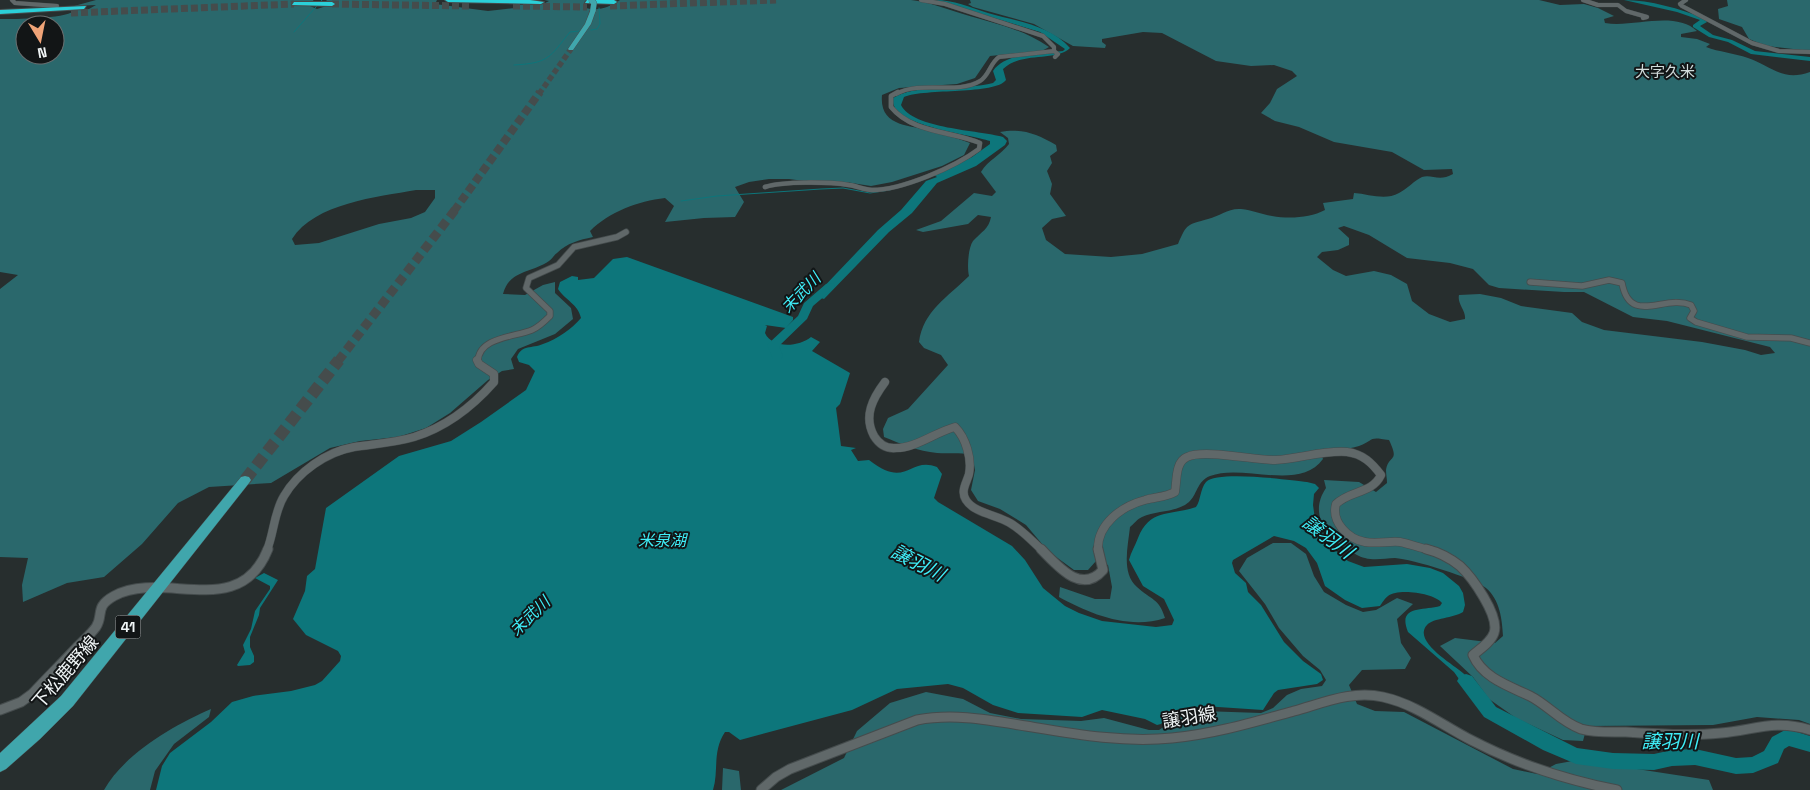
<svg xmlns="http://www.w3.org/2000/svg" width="1810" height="790" viewBox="0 0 1810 790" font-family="'Space Grotesk','Noto Sans JP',sans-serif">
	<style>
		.forest { fill: #2a686c; fill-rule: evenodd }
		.water { fill: #0d767b }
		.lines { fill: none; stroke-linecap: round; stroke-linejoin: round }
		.stream { stroke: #0d767b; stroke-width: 1 }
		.river { fill: #0d767b; fill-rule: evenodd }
		.primary-tunnel-far3 { stroke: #454c4c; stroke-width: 5.5; stroke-dasharray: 5.5 3; stroke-linecap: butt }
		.primary-tunnel-far2 { stroke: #454c4c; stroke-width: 8; stroke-dasharray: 8 4; stroke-linecap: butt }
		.primary-tunnel-far1 { stroke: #454c4c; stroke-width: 9; stroke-dasharray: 9 5; stroke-linecap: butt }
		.primary-tunnel { stroke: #454c4c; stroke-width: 12; stroke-dasharray: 12 6; stroke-linecap: butt }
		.motorway-tunnel { stroke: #454c4c; stroke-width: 7; stroke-dasharray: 7 3; stroke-linecap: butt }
		.minor-far4-casing { stroke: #454c4d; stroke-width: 4.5 }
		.minor-far3-casing { stroke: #454c4d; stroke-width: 5 }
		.minor-far2-casing { stroke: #454c4d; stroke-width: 7 }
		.minor-far1-casing { stroke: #454c4d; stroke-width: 9 }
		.minor-casing { stroke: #454c4d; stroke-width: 11 }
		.primary-casing { stroke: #454c4d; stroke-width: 1 }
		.motorway-casing { stroke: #454c4d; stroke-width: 2 }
		.minor-far4 { stroke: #606869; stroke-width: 4 }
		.minor-far3 { stroke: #606869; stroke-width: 4.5 }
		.minor-far2 { stroke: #606869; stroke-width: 5.5 }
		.minor-far1 { stroke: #606869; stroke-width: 8 }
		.minor { stroke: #606869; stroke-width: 9 }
		.primary { fill: #40a6ac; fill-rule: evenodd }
		.motorway { fill: #2bd0d9; fill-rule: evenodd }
		.primary-bridge-casing { stroke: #454c4d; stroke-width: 6; stroke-linecap: butt }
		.primary-bridge { stroke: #40a6ac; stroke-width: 5.5 }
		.labels { text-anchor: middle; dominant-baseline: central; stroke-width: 4; stroke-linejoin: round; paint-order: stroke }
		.shield { fill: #121516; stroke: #adb2b3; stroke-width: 1 }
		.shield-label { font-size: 14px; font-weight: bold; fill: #f0f5f6 }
		.far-quarter-label { font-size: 15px; fill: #d2dcdc; stroke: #121516 }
		.water-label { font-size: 16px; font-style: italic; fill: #3feef8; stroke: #121516 }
		.near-street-label { font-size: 18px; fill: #f0f5f6; stroke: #121516 }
		.near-water-label { font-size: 19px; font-style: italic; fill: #3feef8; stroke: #121516 }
	</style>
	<rect width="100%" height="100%" fill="#272e2e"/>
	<path class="forest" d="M96,0h217l1,2 -20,1 -2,2 18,1 7,3 19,-6 -10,-2 1,-1h110l-2,4 53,7 27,-3 4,-3 24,-1 6,-3 -5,-1h48l-7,1 -2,6c14,5 25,1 37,-7h291c19,2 35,9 52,14 32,10 58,14 86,33l-7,4 -52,5 -15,22 -18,6 -58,4 -17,7c-3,32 28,30 51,36 12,3 25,8 37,12l-6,12 -22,11 -50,16 -21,4 -26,-4 -26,1 -30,-4h-20l-20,3 -14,5 9,15 -9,15 -31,1 -39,4 9,-16 -9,-8c-27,3 -56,14 -75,33l3,6c-14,3 -26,6 -36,16 -3,2 -5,6 -8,8 -17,12 -40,9 -46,33l22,1 18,-10 12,-3v11l16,15 2,11 -18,15 -37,15 -7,10 3,10 -12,2 -14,9 -38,33 -24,15 -28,9 -38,4 -30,7 -59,35 -62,4 -31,16 -36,41 -38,33 -37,6 -44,19 -1,-17 6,-27 -28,-1v-268l18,-14 -18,-3v-253c16,0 63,0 74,-8h-11l26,-2 7,-4 -22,1zM25,25h30v30h-30zM416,190h19v8l-10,14 -14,6 -32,6 -60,19 -24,2 -3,-6c23,-36 85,-42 124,-49z
		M970,0h569l21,5 24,-1 14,4 16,8 -10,3 1,4c28,5 69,-13 92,8l-16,3v3l16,2 13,5 -4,3c13,5 28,6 42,11 24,8 34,24 62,14v652l-11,-4 -42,-3 -44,8 -126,1 -4,15 -20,-1 -47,-22 -27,-19 -16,-22 -33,-31 15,-8 40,5 8,-7c-1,-17 -3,-36 -17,-48 -12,-10 -74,-29 -91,-30 -10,0 -19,3 -30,0 -6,-1 -11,-5 -17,-8 -23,-14 -39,-37 -22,-62l-2,-8 35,2 17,10 11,-9c0,-4 -1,-9 -1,-13 3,-16 14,-7 3,-30 -22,-4 -14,0 -30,6 -12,4 -26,4 -39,5l3,8c-24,33 -80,4 -113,17 -13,5 -13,19 -21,26 -13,11 -32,8 -47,15 -5,2 -8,7 -12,10 -2,19 -9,46 7,60 14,13 22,11 28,31 -36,12 -75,-4 -106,-21l1,-10 35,12h15l2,-12 -4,-22 -12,-4 -8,9h-14l-26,-19 -22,-26 -26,-16 -22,-8 -7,-11 4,-20 -3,-15c-14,-3 -22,-1 -35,-2 -19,-2 -36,-9 -53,-16l-1,-8 5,-11 20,-9 40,-44 -7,-10 -17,-7 -5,-6c4,-31 29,-45 50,-66 -2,-8 -1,-28 4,-35 8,-9 16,-12 18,-24l-13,-2 -10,9 -45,8 -7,-2 25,-9 33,-28 18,3 4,-4 -15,-20c7,-12 20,-17 28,-28l-1,-6 -8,-6c22,-4 37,2 56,13l1,6 -7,5 2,7 -5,8 5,13 -2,10 16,22 -14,3 -10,9 4,12 19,14 46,3 31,-3 36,-10c9,-21 9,-19 30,-25 12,-3 20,-11 33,-10 11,1 20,5 31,7 17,3 38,2 53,-6l-2,-7 30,-4 1,-6c15,1 31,8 45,0 8,-4 16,-13 23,-16 10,-3 17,5 31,-3l-1,-5 -28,1 -32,-18 -58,-10 -35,-15 -24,-6 -14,-8 9,-10 7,-14 20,-13 -5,-5 -18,-6 -23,1 -35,-5 -54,-28 -19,-1 -41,7v3l4,3 -1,3 -32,-2 -39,-22 -61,-17 -5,-3 3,-1zM1344,226l25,9 38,23 43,5 23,6 16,16 10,3 65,4h20l49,25 34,4 103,26 5,6 -14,2 -16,-5 -43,-8 -98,-12 -22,-8 -10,-9 -51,-7 -20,-8 -21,-4 -21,1c-2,9 7,15 6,24l-15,3 -21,-8 -17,-13 -5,-17 -16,-9 -17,-4 -28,5 -13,-6 -16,-13 5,-5 16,-2 11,-5v-7l-11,-10z
		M1727,0h83v51l-44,-5 -17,-7 -7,-12 -23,-8 -1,-10 10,-3z
		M1273,543h18l15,11 8,22 10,16 22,13 17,7 13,-2 21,-12 16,6 -16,15 4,24 10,15 -6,11 -43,1 -13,15 8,19 18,7 29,1 109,57 24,5 19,-10 22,-4 131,20 4,10h-932l63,-32 13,-27 33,-28 36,-11 37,7 27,14 31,6 60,2 23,-3 45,12h10l21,-14 22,-5 59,2 12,-5 14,-13 14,-6 21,-3 4,-6 -6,-10 -17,-14 -24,-28 -14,-24 -26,-33 8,-13z
		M211,709l-2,8 -35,27 -19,27 -5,19h-46c20,-36 70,-65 107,-81z
		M723,768l16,3 2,19h-19z"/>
	<path class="water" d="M935,0c19,0 34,7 53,13 27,8 62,12 82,35 -14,14 -48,3 -67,21l3,11c-11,15 -80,8 -102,17l-3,8c12,24 78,25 102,32l4,4 -2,4 -29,21 -39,17 -25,30 -23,19 -65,67 -9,-3 63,-66 23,-20 25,-29 11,-4 -3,-2 38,-18 18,-13v-3c-19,-7 -102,-15 -97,-43 23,-15 72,-7 100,-15l3,-3 -3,-9c13,-19 48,-17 70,-20l2,-2 -25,-17z
		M627,257l166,60v3l-7,8 -21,-3 2,1 -2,7c7,16 34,14 46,4l9,5 -8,9 38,22 -10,31 -4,4 5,38 15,2 -5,2 7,11 11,-1c38,30 40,-4 68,7l5,7 -8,24 4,4 74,44 13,14 18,28 22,18 14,7 23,8 54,6 16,-2 2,-5 -10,-21 -21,-13 -14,-26c2,-8 6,-14 9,-22 12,-30 32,-22 58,-31 5,-7 4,-18 10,-25 11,-12 84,-2 101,0l8,2 4,4 -5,6 -1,11 3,21 11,11 10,15 11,9 16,6 43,-3 23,4 13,5 16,13 4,7 2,12 -2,7c-9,6 -30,6 -36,13 -15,16 26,39 36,48 7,6 12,13 17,21l-9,2 -17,-24 -46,-40c-11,-27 15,-21 32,-26l2,-3c-8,-10 -44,-15 -54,-7 -3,2 -6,7 -8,10l-18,2 -17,-8 -20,-14 -8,-23 -11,-15 -12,-7 -20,-5 -41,24 -1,3 3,10 11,10 2,9 13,13 23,37 19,19 18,13 2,6 -6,4 -39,6 -4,3 -11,17 -60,-4 -21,3 -12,5 -9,10 -4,1 -12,-6 -43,-9 -20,7 -64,-4 -25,-8 -30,-17 -15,-4 -51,5 -45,21 -112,30 -11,-8h-4c-13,19 -6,39 -12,58h-557l6,-24 8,-13 41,-31 21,-20 21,-6 38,-5 24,-6 7,-4 18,-20 1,-5 -3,-5 -32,-16 -13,-16 12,-28 2,-15 8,-7 11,-61 73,-52 52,-15 30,-19 45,-32 9,-19 -6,-6 -10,-3 -2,-5c5,-13 15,-8 26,-13 14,-5 29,-15 38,-26 -3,-14 -16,-18 -23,-29l2,-7 12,-6 6,1v3l16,-2 19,-19z
		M264,573l14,7 -18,28 -1,7 -9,22v10l4,9v6l-4,3 -12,1 -1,-1 8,-13 -2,-7 8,-16 4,-18 15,-22v-3l-15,-8z"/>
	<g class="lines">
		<path class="stream" d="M591,30l6,-1 3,-5 -1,-16
			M294,32l28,-32
			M514,65c35,-2 35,-7 56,-33l9,-1
			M681,201l36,-5 104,-7 22,-1 27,5 20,-3"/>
		<path class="river" d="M1624,0c27,0 55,9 81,18l2,4 -7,4 13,9 19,5 23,11 55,6v4l-59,-7 -23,-12 -19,-5 -16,-10v-2l7,-5 -23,-8z
			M830,283l4,1 1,2 -1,2 -21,18 -6,13 -28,27 4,10 -2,3h-8l-6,-14 2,-2 29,-27 6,-13 22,-19z
			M1466,674l6,2 24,31 81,41 36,5 41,1 18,-4 23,-1 41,9 16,-1 12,-6 8,-14 15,-8 23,7v16l-21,-6 -5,3 -6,14 -25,10 -17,1 -41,-9 -23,1 -18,4 -41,-1 -37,-5 -33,-14 -59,-33 -27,-36 3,-5z"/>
		<path class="primary-tunnel-far3" d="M539,94l32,-45"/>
		<path class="primary-tunnel-far2" d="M454,211l86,-119"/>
		<path class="primary-tunnel-far1" d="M338,361l117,-151"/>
		<path class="primary-tunnel" d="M245,480l94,-120"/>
		<path class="motorway-tunnel" d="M332,4l137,2
			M513,6l74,1
			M610,6l166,-6
			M71,13l223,-9"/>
		<g class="minor-far4-casing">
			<path id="minor-far4" d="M12,0l3,3 42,3
				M921,0l24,4 98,32 11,11v4
				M1583,0l15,5h20l8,6 21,6 -4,1
				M1686,0l-6,4 2,2 70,37 27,8 31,1
				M896,94c25,-14 61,1 84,-13 9,-5 10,-18 19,-24l55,-6 4,3 -3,3"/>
		</g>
		<g class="minor-far3-casing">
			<path id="minor-far3" d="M765,187c19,-6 64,-5 84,-2 8,1 15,5 23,5 30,0 83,-23 107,-41l1,-6c-29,-12 -68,-10 -89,-36v-11l7,-4"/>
		</g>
		<g class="minor-far2-casing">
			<path id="minor-far2" d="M1530,282l52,4 27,-6 13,3c8,43 42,11 69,22l3,6 -4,7 6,4 51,15 44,1 19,5
				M478,361c1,-24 37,-24 54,-31 7,-3 12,-8 18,-14v-5l-24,-23 3,-10 29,-13 16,-18 43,-10 9,-5"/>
		</g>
		<g class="minor-far1-casing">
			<path id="minor-far1" d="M885,382c-12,16 -22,34 -11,54 5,8 12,13 22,12 20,0 40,-16 59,-21 11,11 17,32 14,47 -2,8 -9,17 -3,26 8,13 31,15 44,23 12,7 22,18 32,27
				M267,550c7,-17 7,-38 17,-54 14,-24 42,-44 70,-49 20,-3 40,-4 60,-10 32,-10 58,-30 80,-55v-8l-15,-10 -2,-4
				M1098,550c-1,-26 24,-44 47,-50 10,-3 21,-3 30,-8 2,-11 0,-30 12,-35 17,-8 66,3 88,3 24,-1 48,-10 72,-8 16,2 25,11 34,23 -9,19 -31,15 -45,29 -5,18 12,35 29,38 12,2 24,-1 35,0 10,2 20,6 30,8"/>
		</g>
		<g class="minor-casing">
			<path id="minor" d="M1041,549c17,17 40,46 62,21l-5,-21
				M1426,549c12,3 24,9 34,17 12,11 40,50 34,67 -3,9 -14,16 -21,22 10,23 36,31 57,41 18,9 31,26 51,33 14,4 30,3 45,3 31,2 63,4 95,1 33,-3 55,-14 89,-3
				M0,710l21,-8 11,-8c15,-16 30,-31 45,-47 6,-6 14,-13 19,-20 8,-12 -2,-20 18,-31 50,-27 125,26 154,-47
				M761,790l15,-13 14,-8 127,-49c37,-7 72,0 109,6 48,8 97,17 146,12 42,-4 82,-16 122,-27 29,-8 58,-21 89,-14 32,7 59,28 88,43 46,24 95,40 146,50"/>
		</g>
		<g class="primary-casing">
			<path id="primary" d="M591,9l5,1 -5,14 -18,26h-4l-1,-1 17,-25z
				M245,476l4,1 2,3 -2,3 -176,223 -33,33 -34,30 -6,3v-19l61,-57 180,-219z"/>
		</g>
		<g class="motorway-casing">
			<path id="motorway" d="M445,0h85l14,2 -3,2 -93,-2z
				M587,0h27l3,2 -3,2 -29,-1z
				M294,2h38l3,2 -3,2 -40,-1z
				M86,6l-2,3 -84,5v-4z"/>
		</g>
		<use href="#minor-far4" class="minor-far4"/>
		<use href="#minor-far3" class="minor-far3"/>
		<use href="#minor-far2" class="minor-far2"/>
		<use href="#minor-far1" class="minor-far1"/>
		<use href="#minor" class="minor"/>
		<use href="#primary" class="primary"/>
		<use href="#motorway" class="motorway"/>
		<g class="primary-bridge-casing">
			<path id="primary-bridge" d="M591,0l3,3 -1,7"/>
		</g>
		<use href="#primary-bridge" class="primary-bridge"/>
	</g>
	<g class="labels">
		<rect class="shield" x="115.5" y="615.5" width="25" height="23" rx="4"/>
		<g class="shield-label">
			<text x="128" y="627">41</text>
		</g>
		<g class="far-quarter-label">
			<text x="1665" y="71">大字久米</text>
		</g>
		<g class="water-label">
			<text transform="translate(801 293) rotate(-46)">末武川</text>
			<text x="662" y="540">米泉湖</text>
			<text transform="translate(530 616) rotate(-44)">末武川</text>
		</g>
		<g class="near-street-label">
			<text transform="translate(65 672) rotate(-49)">下松鹿野線</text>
			<text transform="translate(1189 717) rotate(-9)">譲羽線</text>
		</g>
		<g class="near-water-label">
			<text transform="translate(1328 537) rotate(37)">譲羽川</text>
			<text transform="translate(918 563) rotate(27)">譲羽川</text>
			<text x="1670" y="741">譲羽川</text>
		</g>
	</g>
	<g transform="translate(40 40) rotate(170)"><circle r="24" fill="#121516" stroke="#6b6f70"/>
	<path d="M0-4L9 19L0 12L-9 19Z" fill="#efa377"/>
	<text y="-8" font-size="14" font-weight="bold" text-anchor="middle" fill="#f0f5f6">N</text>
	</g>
</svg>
